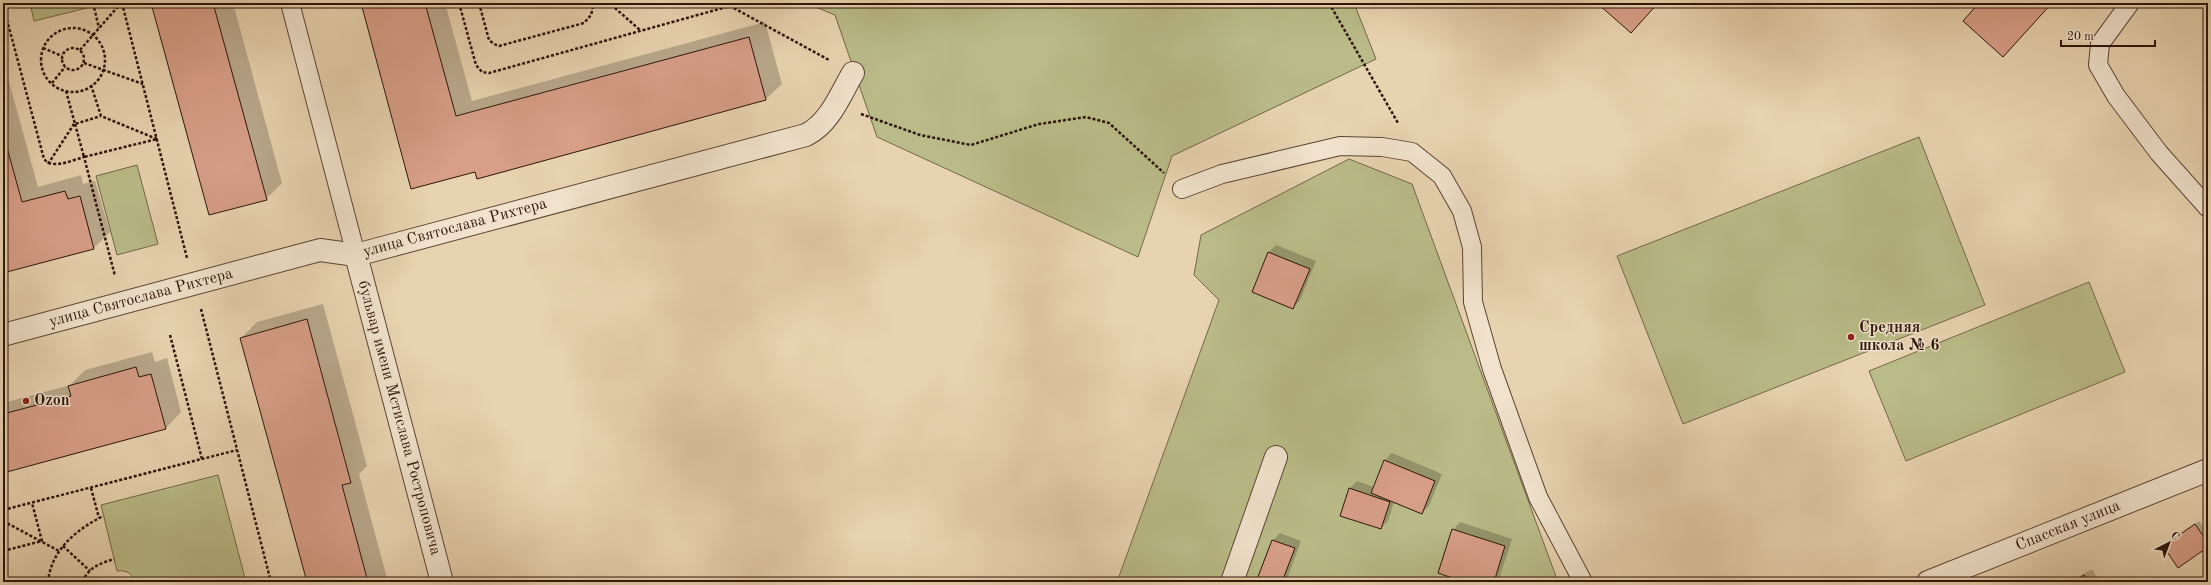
<svg xmlns="http://www.w3.org/2000/svg" width="2211" height="585" viewBox="0 0 2211 585" font-family="'Old Standard TT',serif">
	<style>
		.green { fill: #b9bb88; stroke: #746849 }
		.shadow { fill: #0003 }
		.building { fill: #d79e88; stroke: #2e150a }
		.lines { fill: none; stroke-linecap: round; stroke-linejoin: round }
		.service-casing { stroke: #5c4434; stroke-width: 20 }
		.minor-casing { stroke: #5c4434; stroke-width: 24 }
		.path { stroke: #2e150a; stroke-width: 2.5; stroke-dasharray: 3 2; stroke-linecap: butt }
		.service { stroke: #f0e2cc; stroke-width: 18 }
		.minor { stroke: #f0e2cc; stroke-width: 22 }
		.poi-dot { fill: #8f2418; stroke: #f0e2cc; stroke-width: 1.5 }
		.labels { text-anchor: middle; dominant-baseline: central; stroke-width: 3; stroke-linejoin: round; paint-order: stroke }
		.street-label { font-size: 16px; fill: #2e150a; stroke: #f0e2cc }
		.poi-label { font-size: 16px; font-weight: bold; fill: #2e150a; stroke: #f0e2cc; text-anchor: start }
	</style>
	<rect width="100%" height="100%" fill="#e8d3b0"/>
	<filter id="stains"><feTurbulence type="fractalNoise" baseFrequency=".005" numOctaves="4"/><feColorMatrix values="0 0 0 0 .2 0 0 0 0 .09 0 0 0 0 .02 0 0 0 .5 -.17"/></filter>
	<radialGradient id="worn" r=".72"><stop offset=".6" stop-color="#630" stop-opacity="0"/><stop offset="1" stop-color="#630" stop-opacity=".3"/></radialGradient>
	<path class="green" d="M30,3h56l1,5 -53,13z
		M806,3h548l22,56 -204,97 -34,101 -261,-120 -42,-122z
		M1919,137l66,168 -302,119 -66,-168z
		M1349,159l63,25 146,398h-441l102,-282 -25,-25 7,-40z
		M137,165l21,79 -41,11 -21,-79z
		M2089,282l36,90 -219,89 -37,-90z
		M218,475l28,107h-110c-5,-9 -9,-12 -19,-11l-16,-66z"/>
	<path class="shadow" d="M152,3h81l49,180 -16,16z
		M361,3h84l27,98 293,-79 17,62 -16,15 -288,78 -2,-6z
		M1599,3h59l-27,29z
		M3,60l35,127 43,-12 2,9 12,-3 15,51 -16,16 -91,24z
		M1276,245l40,16 -16,39 -7,8 -40,-17 16,-39z
		M323,304l44,162 -8,8 29,108h-80l-67,-244 16,-16z
		M152,352l3,10 12,-4 14,54 -15,16 -163,44v-69l67,-18 15,-15z
		M1392,453l50,21 -13,32 -7,7 -28,-11 -6,19 -7,7 -31,-40 7,-7 17,6 11,-27z
		M2199,521l9,13v12h-44z
		M1460,522l52,17 -14,43h-30l-15,-52z
		M1280,533l21,8 -15,41h-28l15,-42z
		M2092,569l8,13h-31z"/>
	<path class="building" d="M151,3h62l54,197 -58,15z
		M361,3h64l31,113 293,-79 17,63 -289,79 -2,-7 -64,17z
		M1597,3h61l-27,30z
		M1979,3h73l-49,54 -40,-36z
		M3,133l19,69 43,-11 3,8 12,-3 14,53 -91,24z
		M1268,252l42,17 -17,40 -41,-17z
		M307,319l44,164 -9,2 26,97h-61l-67,-244z
		M136,367l3,10 12,-3 15,55 -163,44v-59l68,-18 -3,-10z
		M1384,460l51,21 -13,33 -51,-21z
		M1349,488l41,14 -9,27 -41,-13z
		M2195,524l13,19v4l-30,21 -15,-22z
		M1452,529l53,17 -11,36h-30l-26,-9z
		M1272,540l23,8 -13,34h-26z
		M2084,575l5,7h-16z"/>
	<g class="lines">
		<g class="service-casing">
			<path id="service" d="M290,3l66,252
				M2130,3l-30,41 -2,21 18,31 43,57 49,55
				M1182,189l40,-15 118,-28 42,1 30,5 30,24 20,35 10,36 1,55 19,67 46,128 45,85"/>
		</g>
		<g class="minor-casing">
			<path id="minor" d="M356,255l86,327
				M3,335l317,-85 36,5 450,-120c24,-12 34,-40 47,-62
				M1232,582l44,-125
				M1928,582l280,-112"/>
		</g>
		<path class="path" d="M93,3l6,25
			M122,3l65,255
			M459,3l17,62 6,7 7,1 241,-67 99,54
			M479,3l10,37 5,4 5,2 85,-23 7,-8 3,-12
			M606,3l9,5 25,22
			M1329,3l69,120
			M3,5l41,154c9,11 28,1 40,-2l31,119
			M41 60a32 32 0 1 1 64 0a32 32 0 1 1-64 0Z
			M62 59a11 11 0 1 1 22 0a11 11 0 1 1-22 0Z
			M43,48l19,8
			M80,50l41,-47
			M84,63l59,21
			M52,83l13,-16
			M91,85l10,31 56,23
			M66,91l9,33 26,-8
			M861,114l59,21 51,10 68,-21 47,-7 23,6 55,50
			M75,124l9,33 73,-18
			M48,164l26,-40
			M201,309l70,273
			M170,335l32,124
			M91,488l8,30
			M3,510l234,-60
			M3,521l56,30
			M63,546l27,25
			M3,551l39,-10 -10,-38
			M3,562l5,20
			M48,582c3,-32 28,-52 55,-66
			M83,582c4,-14 18,-19 31,-23"/>
		<use href="#service" class="service"/>
		<use href="#minor" class="minor"/>
	</g>
	<g class="poi-dot">
		<circle cx="1851" cy="337" r="4"/>
		<circle cx="26" cy="401" r="4"/>
	</g>
	<g class="labels">
		<g class="street-label">
			<text transform="translate(455 228) rotate(-15)">улица Святослава Рихтера</text>
			<text transform="translate(141 298) rotate(-15)">улица Святослава Рихтера</text>
			<text transform="translate(399 418) rotate(75)">бульвар имени Мстислава Ростроповича</text>
			<text transform="translate(2068 526) rotate(-22)">Спасская улица</text>
		</g>
		<g class="poi-label">
			<text x="1859" y="328">Средняя<tspan x="1859" dy="18">школа № 6</tspan></text>
			<text x="34" y="401">Ozon</text>
		</g>
	</g>
	<rect width="2211" height="585" fill="none" stroke="#e8d3b0" stroke-width="16"/>
	<rect x="4" y="4" width="2203" height="577" fill="none" stroke="#2e150a" stroke-width="2"/>
	<rect x="8" y="8" width="2195" height="569" fill="none" stroke="#2e150a"/>
	<g transform="translate(2169 543) rotate(42)" stroke="#f0e2cc" stroke-width="3" paint-order="stroke">
	<path d="M0-3L7 15L0 10L-7 15Z" fill="#2e150a"/>
	<text y="-6" font-size="11" font-weight="bold" text-anchor="middle" fill="#2e150a">С</text>
	</g>
	<path d="M2061 40v6h94v-6" fill="none" stroke="#2e150a" stroke-width="2"/>
	<text x="2067" y="40" font-size="12" fill="#2e150a" stroke="#f0e2cc" stroke-width="3" paint-order="stroke">20 m</text>
	<rect width="100%" height="100%" filter="url(#stains)"/>
	<rect width="100%" height="100%" fill="url(#worn)"/>
</svg>
